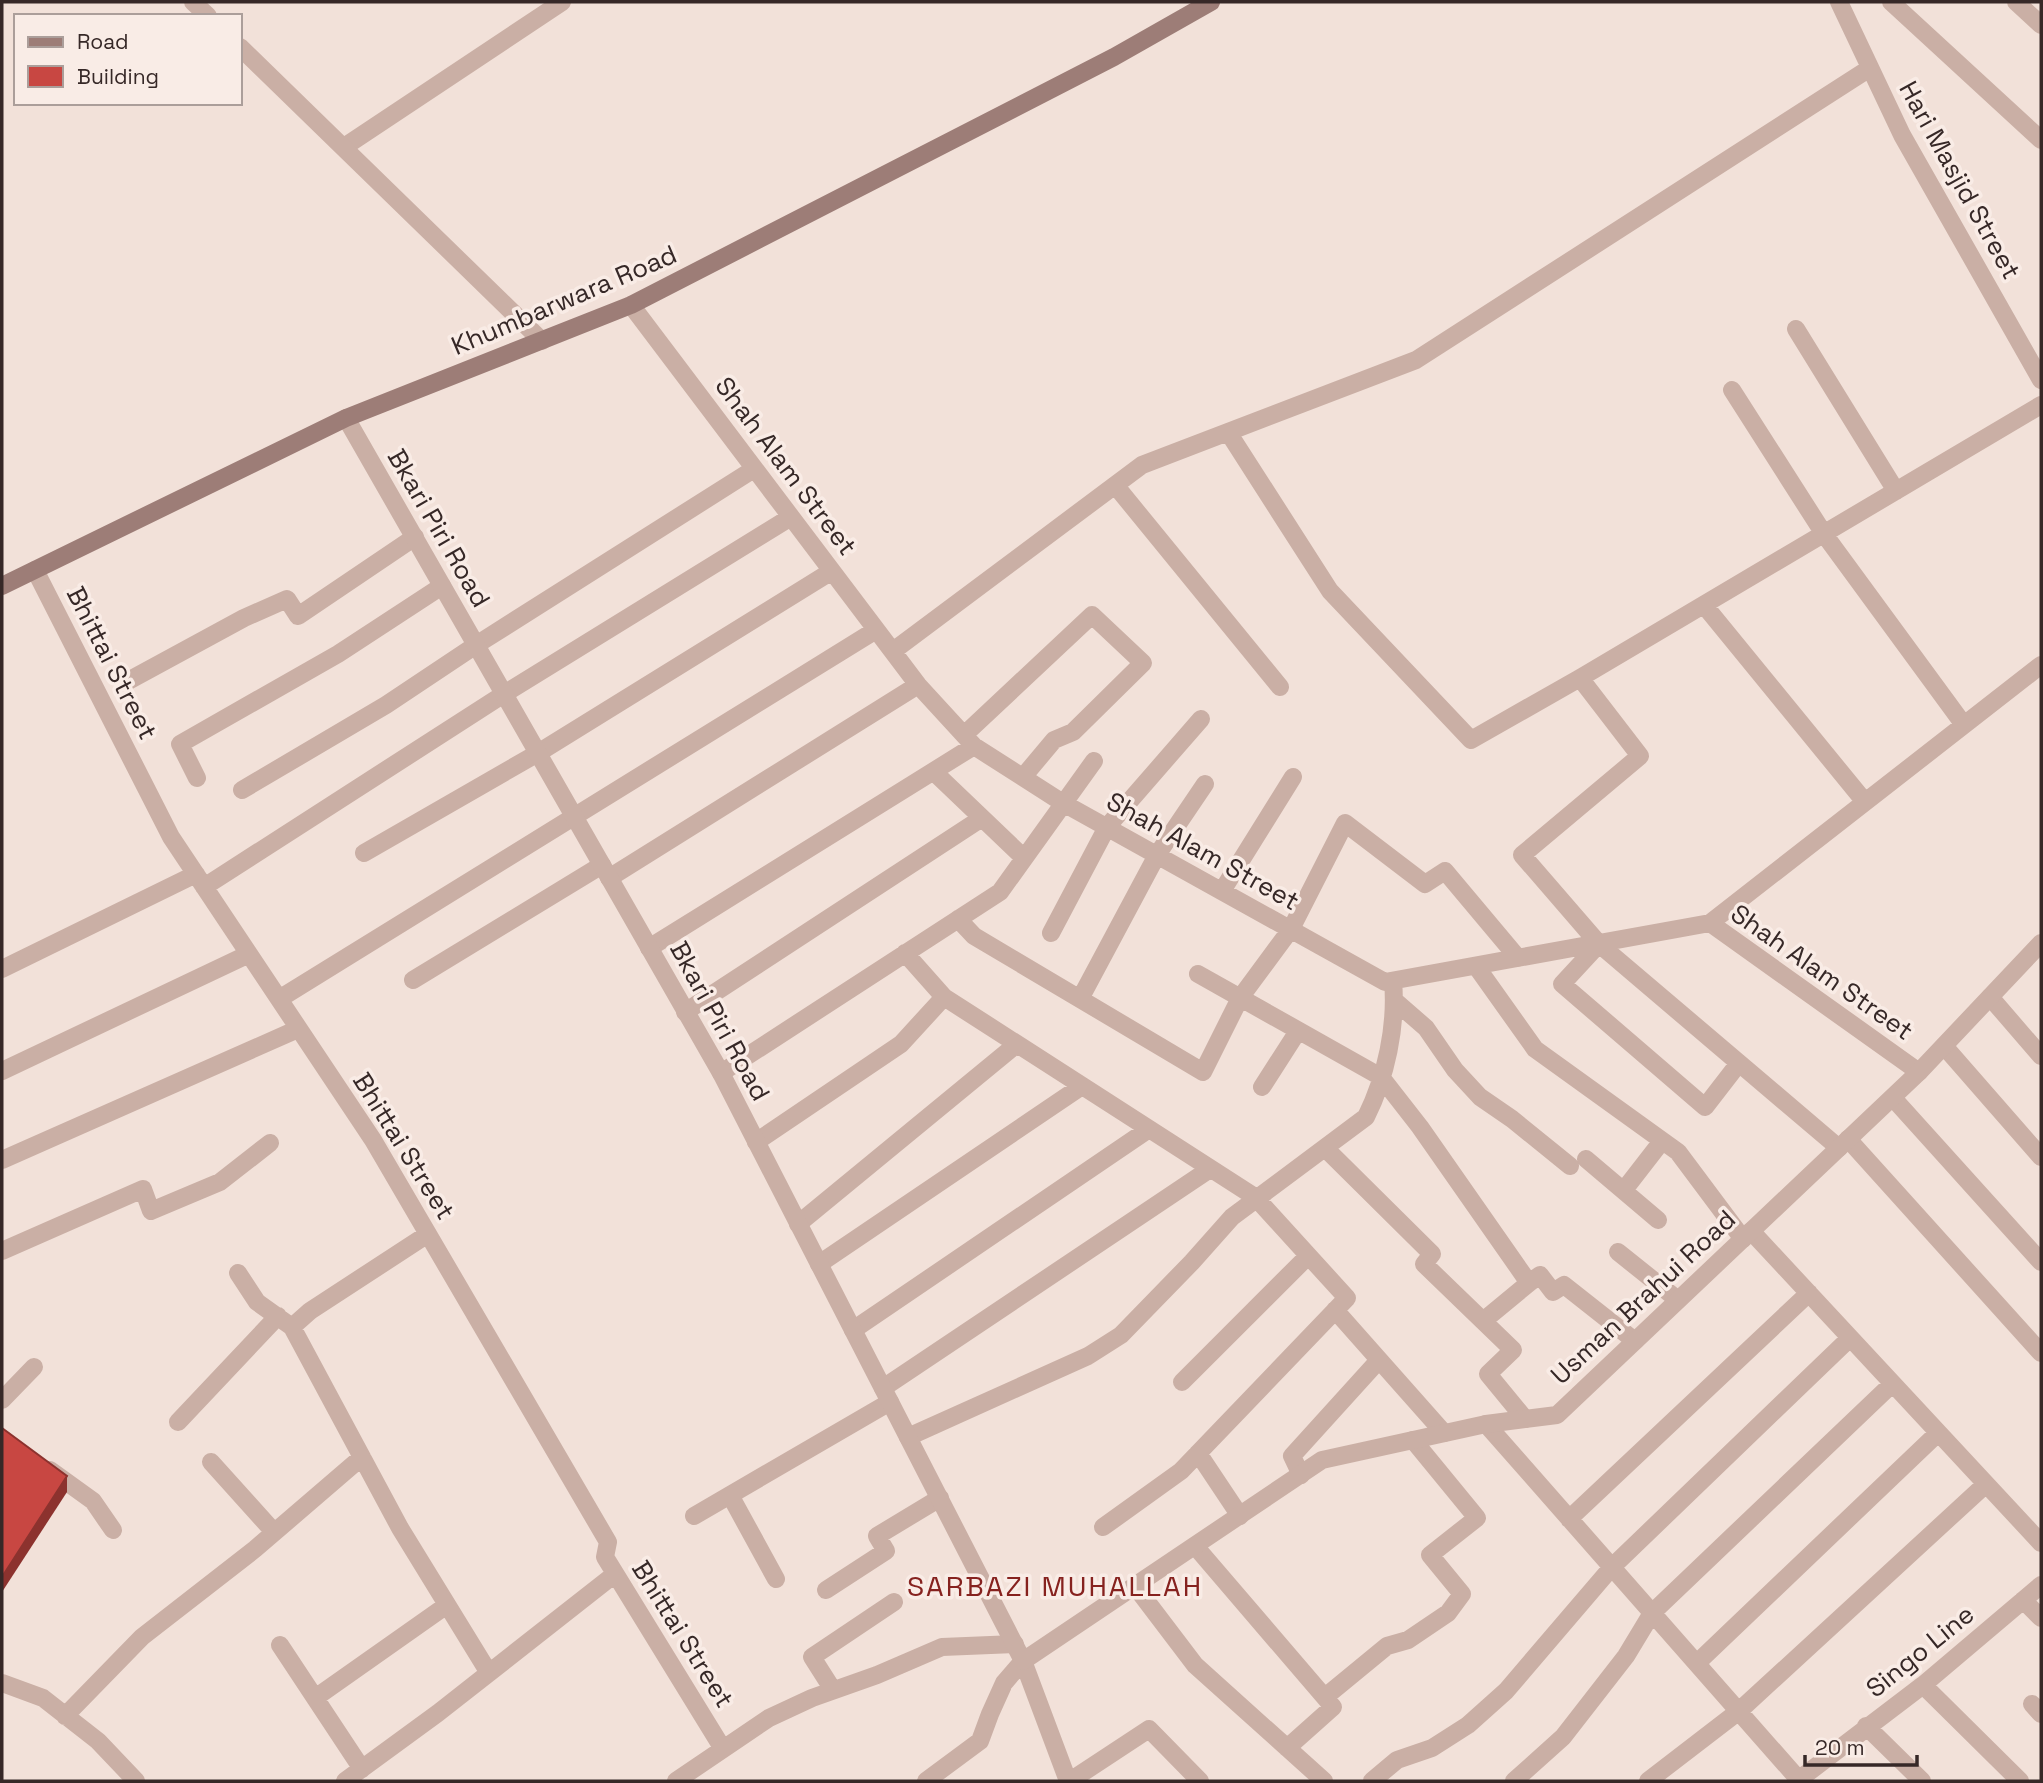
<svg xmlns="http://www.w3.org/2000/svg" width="2043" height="1783" viewBox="0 0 2043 1783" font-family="'Space Grotesk',sans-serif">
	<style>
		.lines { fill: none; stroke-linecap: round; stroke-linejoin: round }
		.service { stroke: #caafa5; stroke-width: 18 }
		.minor { stroke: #caafa5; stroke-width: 18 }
		.tertiary { stroke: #caafa5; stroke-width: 18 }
		.secondary { stroke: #9d7d77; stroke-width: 18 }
		.shaded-wall { fill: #8c322e }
		.building { fill: #c84742; stroke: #8c322e; stroke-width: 2 }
		.labels { text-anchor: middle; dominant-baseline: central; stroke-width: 7; stroke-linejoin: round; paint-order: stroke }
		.street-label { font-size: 26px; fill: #362827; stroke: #f9ece6 }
		.neighbourhood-label { font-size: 28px; letter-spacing: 2px; fill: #86221f; stroke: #f9ece6 }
	</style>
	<rect width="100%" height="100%" fill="#f2e1d9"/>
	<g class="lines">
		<path class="service" d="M730,1495l46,84
			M694,1516l196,-114"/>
		<path class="minor" d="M1839,2l63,133 139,245
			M1891,2l150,138
			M2016,2l25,23
			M344,147l218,-145
			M631,305l287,380 56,61 89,57 322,179 325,-59 209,149
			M1796,329l100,162
			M1732,390l92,144 140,191
			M1228,432l102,159 141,149 109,-62 461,-273
			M1115,485l165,202
			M35,570l136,267 202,303 235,402 -3,15 118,192
			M1704,605l161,197
			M893,651l249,-186 274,-105 454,-292
			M1580,678l60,78 -118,99 77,89 240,204
			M128,681l116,-63 43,-19 11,17 117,-79
			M964,735l128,-120 51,48 -70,69 -19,8 -31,37
			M934,772l90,86
			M197,778l-17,-34 158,-90 104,-68
			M242,790l144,-85 90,-60 278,-176
			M364,853l174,-100 294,-182
			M609,878l309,-193
			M204,887l300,-193 287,-177
			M1222,891l71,-114
			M958,919l16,17 229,136 37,-74 51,-69 54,-106 80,61 20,-13 73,87
			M1710,923l331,-258
			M1051,933l56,-106 94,-108
			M1599,944l-37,40 143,123 34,-44
			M649,948l325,-202
			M905,953l39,44 311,200 92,101 -166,173 -78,56
			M1476,966l59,83 143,103 65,87
			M2,969l194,-95
			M1198,974l183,103 39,50 109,156 11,-8 13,17 11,-7 71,56
			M413,980l189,-115
			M1990,997l51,59
			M279,999l597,-369
			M1080,999l77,-144 48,-71
			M1395,1001l31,27 29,42 25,27 32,22 58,47
			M685,1012l297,-194
			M1944,1046l97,111
			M2,1071l247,-117
			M721,1073l279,-181 94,-131
			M1262,1087l36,-56
			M1893,1098l148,164
			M1848,1139l193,214
			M756,1142l145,-98 43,-47
			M1325,1148l107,106 -8,10 89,86 -25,24 37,45
			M1586,1159l72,61
			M2,1160l296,-131
			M1624,1190l38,-49
			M798,1224l219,-180
			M1751,1231l290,312
			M2,1251l141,-62 8,22 69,-29 50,-39
			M1618,1252l60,48
			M819,1264l263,-178
			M238,1273l19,29 35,25 108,201 89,145
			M1335,1310l109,123
			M1483,1321l46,-38
			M292,1327l18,-16 118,-77
			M853,1330l296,-201
			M1182,1382l126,-126
			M883,1388l327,-219
			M2,1400l32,-33
			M178,1422l100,-106
			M1486,1424l314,357
			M908,1437l180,-81 33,-21 71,-73 40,-45 134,-100c20,-40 31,-91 27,-136
			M1198,1453l42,63
			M211,1462l63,70
			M50,1470l43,31 20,29
			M1301,1475l-9,-19 87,-96
			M1569,1519l240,-226
			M1195,1546l138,161 -46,41
			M1135,1586l60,79 129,116
			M826,1590l60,-39 -9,-15 63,-38
			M2023,1600l18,18
			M280,1645l82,124
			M1697,1663l241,-230
			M2,1683l41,15 55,43 38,40
			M1923,1685l97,96
			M833,1690l-21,-33 82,-55
			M1325,1697l62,-51 21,-6 40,-27 14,-19 -32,-39 47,-37 -64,-78
			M315,1698l132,-93
			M2032,1704l9,10
			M65,1716l77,-79 113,-88 107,-92
			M1866,1726l56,55
			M345,1781l93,-68 177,-139
			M676,1781l93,-63 43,-20 65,-23 65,-28 73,-3
			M926,1781l54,-40 10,-27 14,-31 19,-22 45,120
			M1070,1781l79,-52 51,52
			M1372,1781l25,-21 35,-12 36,-23 38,-34 106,-124 238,-229
			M1514,1781l49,-44 63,-81 26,-43 240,-229
			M1648,1781l91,-70 247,-227
			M1797,1781l126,-96 118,-100"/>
		<path class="tertiary" d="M193,2l15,14
			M240,47l302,294
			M346,418l375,655 302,588 299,-201 164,-36 71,-9 362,-343 122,-129"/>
		<path class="secondary" d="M2,586l344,-168 285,-113 483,-248 97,-55"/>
	</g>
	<path class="shaded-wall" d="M67,1476v16l-65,100v-15z"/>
	<path class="building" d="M2,1428l65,48 -65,101z"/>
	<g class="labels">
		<g class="street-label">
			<text transform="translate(1960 180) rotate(61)">Hari Masjid Street</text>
			<text transform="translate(564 300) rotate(-23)">Khumbarwara Road</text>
			<text transform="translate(786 466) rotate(53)">Shah Alam Street</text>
			<text transform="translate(439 528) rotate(60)">Bkari Piri Road</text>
			<text transform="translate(112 663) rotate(63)">Bhittai Street</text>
			<text transform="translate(1203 851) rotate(29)">Shah Alam Street</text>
			<text transform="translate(1822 972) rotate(35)">Shah Alam Street</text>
			<text transform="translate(720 1021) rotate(61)">Bkari Piri Road</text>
			<text transform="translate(404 1146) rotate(58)">Bhittai Street</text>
			<text transform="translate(1643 1297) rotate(-43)">Usman Brahui Road</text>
			<text transform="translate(683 1634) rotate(58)">Bhittai Street</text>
			<text transform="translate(1920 1651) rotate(-39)">Singo Line</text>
		</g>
		<g class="neighbourhood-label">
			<text x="1055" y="1586">SARBAZI MUHALLAH</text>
		</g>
	</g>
	<rect width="2043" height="1783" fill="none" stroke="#362827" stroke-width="7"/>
	<rect x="14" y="14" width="228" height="91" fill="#f9ece6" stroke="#ab9e9a" stroke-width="2"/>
	<rect x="28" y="37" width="35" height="10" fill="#9d7d77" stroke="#ab9e9a" stroke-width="2"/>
	<text x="77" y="49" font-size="21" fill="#362827">Road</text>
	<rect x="28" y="66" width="35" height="21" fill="#c84742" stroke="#ab9e9a" stroke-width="2"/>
	<text x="77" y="84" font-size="21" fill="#362827">Building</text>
	<path d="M1805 1755v10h112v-10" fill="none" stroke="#362827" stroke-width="3.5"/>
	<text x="1815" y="1755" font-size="21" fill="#362827" stroke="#f9ece6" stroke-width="5" paint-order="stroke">20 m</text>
</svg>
